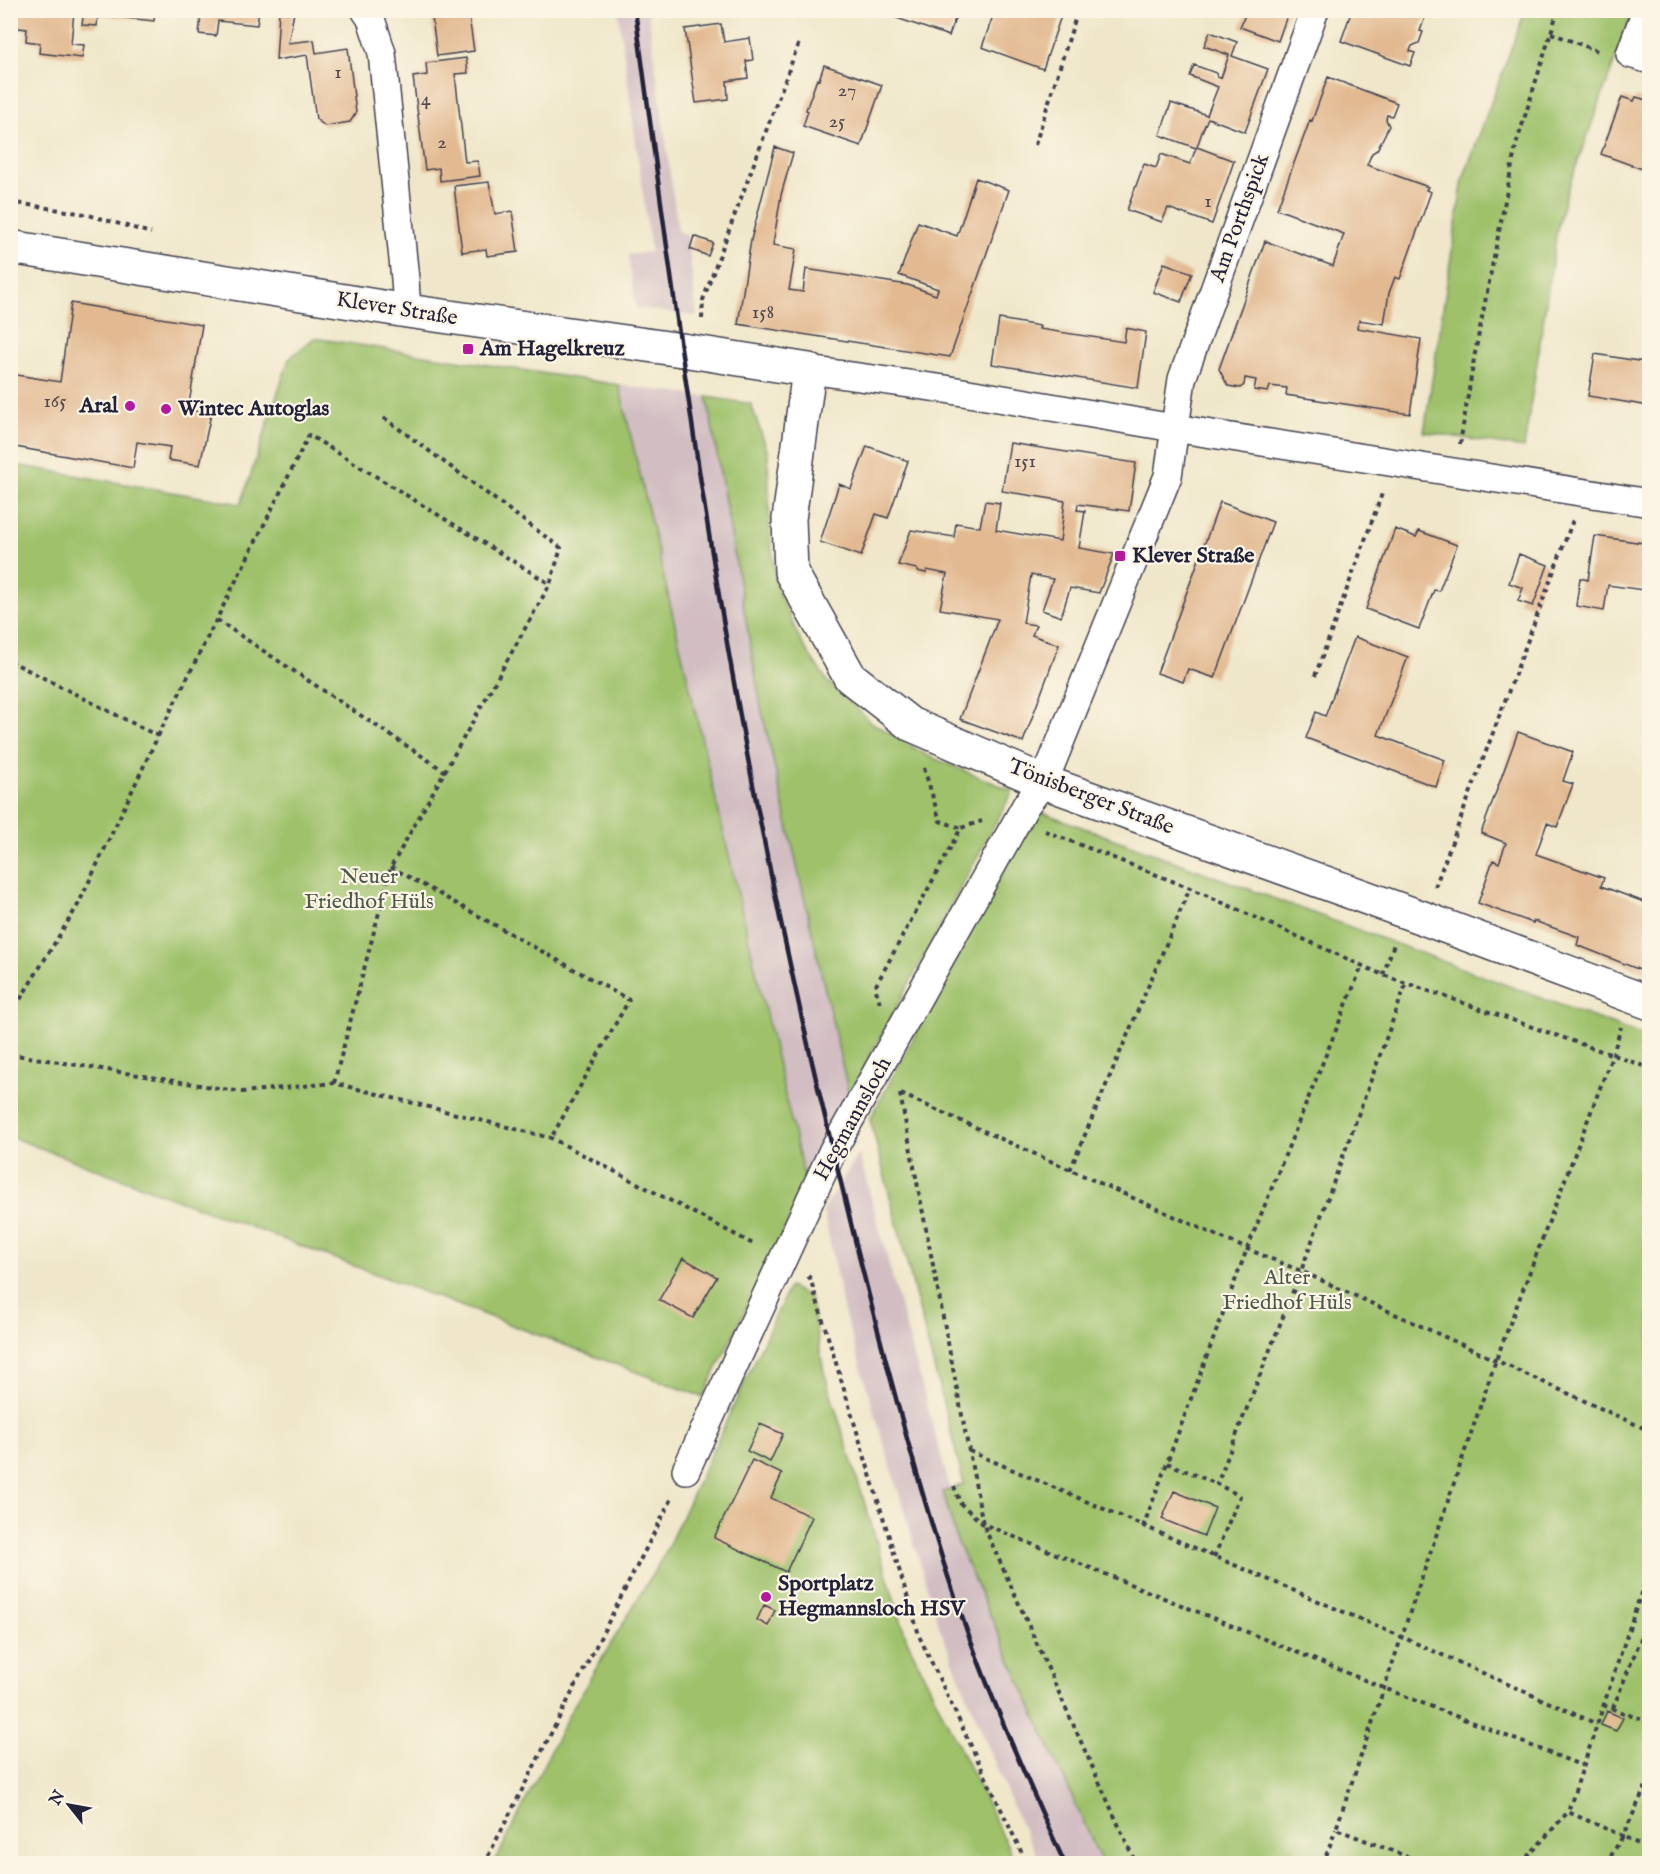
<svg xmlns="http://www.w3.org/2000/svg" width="1660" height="1874" viewBox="0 0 1660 1874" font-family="'IM FELL English',serif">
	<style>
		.industrial { fill: #d2bec2 }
		.green { fill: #9ec16a; stroke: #607252; stroke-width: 1.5 }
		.building { fill: #e2b991 }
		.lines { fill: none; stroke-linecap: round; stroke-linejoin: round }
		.minor-casing { stroke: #414050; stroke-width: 30 }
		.tertiary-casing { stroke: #414050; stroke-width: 36 }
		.path { stroke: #414050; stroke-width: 4; stroke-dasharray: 4.5 4.5; stroke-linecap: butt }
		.minor { stroke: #fff; stroke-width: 27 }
		.tertiary { stroke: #fff; stroke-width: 33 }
		.rail { stroke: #22223b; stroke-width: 4.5 }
		.poi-dot { fill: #b5179e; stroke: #fcf5e5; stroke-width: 2 }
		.labels { text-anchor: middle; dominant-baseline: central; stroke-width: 4.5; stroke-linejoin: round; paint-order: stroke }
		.number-label { font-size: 20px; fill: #524850 }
		.street-label { font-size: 22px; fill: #22223b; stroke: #fcf5e5 }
		.poi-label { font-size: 22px; font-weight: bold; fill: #22223b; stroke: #fcf5e5; text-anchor: start }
		.park-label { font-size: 22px; fill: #4d5a4b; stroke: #fcf5e5 }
	</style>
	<rect width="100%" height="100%" fill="#fcf5e5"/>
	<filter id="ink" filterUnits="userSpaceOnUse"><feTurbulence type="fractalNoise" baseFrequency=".0167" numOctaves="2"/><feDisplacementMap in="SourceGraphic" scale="12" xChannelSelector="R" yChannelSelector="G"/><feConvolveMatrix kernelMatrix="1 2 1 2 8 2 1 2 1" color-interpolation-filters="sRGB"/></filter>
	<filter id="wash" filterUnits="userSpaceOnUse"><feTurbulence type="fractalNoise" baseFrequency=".008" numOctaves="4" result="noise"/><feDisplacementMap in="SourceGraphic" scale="24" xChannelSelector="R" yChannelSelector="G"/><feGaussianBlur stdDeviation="1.35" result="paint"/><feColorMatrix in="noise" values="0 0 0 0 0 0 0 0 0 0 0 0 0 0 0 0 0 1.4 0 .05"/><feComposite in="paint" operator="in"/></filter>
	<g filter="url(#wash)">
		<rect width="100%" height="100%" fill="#f0e7ca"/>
		<path class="industrial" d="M618,11h30l30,220 9,4 10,81 -61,-8 -8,-53 23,-3z
			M619,385l88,12 54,310 88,388 -43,90z
			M859,1154l91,335 -7,3 15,52 144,319h-61l-25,-48 -76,-186 -96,-317 -21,-102z"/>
		<path class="green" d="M1525,11h108l-68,186 -8,33 -33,218 -100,-16 39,-253z
			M314,338l305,47 187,800 -103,212 -692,-260 -1,-673 231,40 48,-145z
			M707,397l44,7 17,49 2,82 7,53 24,54 26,39 44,41 55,33 87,36 -164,304 -88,-388z
			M1036,810l613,228v825h-547l-144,-319 -15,-52 21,-8 -94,-365z
			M789,1287l21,10 14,75 83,268 109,223 -522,1 76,-152 94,-157z"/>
		<g id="blocks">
			<path class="building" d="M10,10l64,1 -3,33 13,1 -2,13 -43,-5 1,-10 -14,-2 1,-12 -17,-2z
				M84,10h71l-1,11 -56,-6 -1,11 -15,-1z
				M180,10h79l-2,15 -39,-4 -2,15 -17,-2 2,-19z
				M431,10h37l6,41 -37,5z
				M889,10h69l-9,26 -61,-21z
				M995,10h68l-20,59 -61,-22z
				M1247,10h42l-11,31 -38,-14z
				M1352,10h70l3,7 -5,14 3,1 -4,11 -7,3 -2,5 5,2 -5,13 -69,-25z
				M279,12l15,1 -6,30 26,-3 2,13 32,-5 8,65 -6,9 -25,4 -9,-7 -9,-64 -31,5z
				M721,24l3,18 26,-4 3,22 -7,1 2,17 -21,3 1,18 -32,4 -11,-74z
				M1210,32l27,10 -5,14 36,13 -23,63 -37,-14 -6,14 -5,15 37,14 -22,63 -44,-16 -6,14 -35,-12 17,-46 12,4 5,-14 29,10 6,-16 -36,-13 11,-32 36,12 11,-28 -28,-11 4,-11 22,8 1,4 4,1 8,-23 -25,-9z
				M466,58l2,15 -13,1 10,88 13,-1 2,15 -40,5 -1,-13 -14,2 -12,-93 14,-2 -1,-12z
				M824,65l58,20 -21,61 -58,-20 5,-15 -2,-1 11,-31 2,1z
				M1328,77l69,26 -5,13 -5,-1 -1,4 3,7 -12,24 -5,3 -5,12 61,22 -2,3 5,2 -31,87 -5,-2 -6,16 -5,31 -25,-4 -2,8 64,11 -11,75 -124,-19 1,-7 -17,-2 -2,6 -14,-2 2,-10 -11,-2 -1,7 -4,3 -12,-2 -9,-17 46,-128 68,25 11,-32 -67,-25 33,-89 2,1z
				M1622,97l12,4 2,-4 14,4v71l-49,-18z
				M775,147l18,6 -12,42 -8,50 23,4 -7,41 14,2 3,-23 102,16 28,10 2,-6 -39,-14 19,-53 39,14 19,-58 33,12 -59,167 -212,-33 13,-84z
				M489,182l6,32 17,-3 6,41 -31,4 -1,-7 -24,3 -8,-66z
				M694,236l19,7 -5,13 -18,-7z
				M1164,263l28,10 -11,29 -28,-10z
				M71,303l131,22 -14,85 23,4 -11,51 -32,-5 2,-13 -33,-5 -4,26 -123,-22v-72l50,8z
				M999,319l41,7 -1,3 85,13 2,-14 20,4 -8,56 -146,-24z
				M1595,354l55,9v43l-62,-10z
				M1010,443l126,20 -7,48 -51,-7 -1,6 8,1 -6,37 35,6 -15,39 -29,-5 -9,29 -19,-7 11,-31 -22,-4 -8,48 13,2 -4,10 27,10 -36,97 -63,-23 38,-100 -58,-10 7,-35 -20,-4 -1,3 -9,-2v-2l-19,-4 13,-35 43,7 2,-14 24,4 5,-26 15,2 -4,27 64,11 5,-40 -63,-10z
				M867,446l41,15 -20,57 -12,-4 -15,42 -41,-14 19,-58 12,5z
				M1220,502l53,20 -58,156 -27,-9 -5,13 -26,-9z
				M1395,529l21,8 3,-6 38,14 -18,46 -5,-1 -15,39 -53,-20z
				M1595,536l55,8v47l-42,-6 -4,26 -28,-5 4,-28 8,2z
				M1519,554l29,11 -15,41 -15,-5 5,-13 -14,-5z
				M1355,637l53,20 -30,78 67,25 -9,27 -130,-49 10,-26 9,4 1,-2z
				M1518,732l55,20 -10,29 10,3 -16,43 -10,-4 -11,31 68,24 -3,8 43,16 6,-12v84l-73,-29 2,-8 -45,-16 -1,2 -55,-20 15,-43 6,3 7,-20 -25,-10z
				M683,1258l34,19 -24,41 -34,-18z
				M760,1424l23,10 -13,28 -23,-11z
				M752,1460l30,14 -11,24 41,19 -26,55 -72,-34z
				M1174,1491l41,17 -11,28 -42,-17z
				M764,1605l11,5 -7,16 -11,-6z
				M1607,1711l16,7 -7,13 -15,-6z"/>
		</g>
	</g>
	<g filter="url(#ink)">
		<use href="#blocks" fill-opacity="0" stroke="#414050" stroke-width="1.5"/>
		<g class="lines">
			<g class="minor-casing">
				<path id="minor" d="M365,10l6,9 11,34 23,226 2,32
					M1646,10l-16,44 20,6
					M809,370l136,19 229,39 476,75
					M686,1470l147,-320 193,-345 18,-23 124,-306 14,-97 133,-369"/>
			</g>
			<g class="tertiary-casing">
				<path id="tertiary" d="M10,247l397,64 275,39 127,20 -20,149 2,53 59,105 60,47 134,58 379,136 227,85"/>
			</g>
			<path class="path" d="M1551,33l49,19
				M1035,145l43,-135
				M10,202l75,12 66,19
				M702,319l1,-19 97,-260
				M1460,444l15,-91 41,-208 42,-135
				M217,620l229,152
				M10,661l148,75 -80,169 -68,111
				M1315,676l68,-185
				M158,736l151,-301 241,149
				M924,768l16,53 21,7
				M1045,831l145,57 193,87 267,93
				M391,867l238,133 -78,138
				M1435,887l138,-367
				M1383,975l11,-31
				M880,1003l-5,-16 86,-159 21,-7
				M10,1054l232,38 92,-9 217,55 204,107
				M334,1083l57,-216 159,-283 11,-36 -178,-131
				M900,1094l83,430 153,340
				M901,1094l346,155 54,22 349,160
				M1070,1170l120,-282
				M808,1276l2,2 110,360 107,226
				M969,1451l433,186 195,87
				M1167,1463l50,21
				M954,1486l6,17 23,21 401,164 199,78
				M1143,1527l104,-278 115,-283
				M1214,1557l26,-61 -23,-12 84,-213 105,-287
				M1650,1566l-82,246 55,24 27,-59
				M1603,1705l47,18
				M1613,1708l37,-92
				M484,1864l189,-368
				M1323,1864l13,-35
				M1426,1864l-90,-35 160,-469 117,-306 8,-27
				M1521,1864l47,-52
				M1606,1864l17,-28 27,14"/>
			<use href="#minor" class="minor"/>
			<use href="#tertiary" class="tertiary"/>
			<path class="rail" d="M635,10c31,229 60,457 101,684 30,167 66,332 107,497 30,124 62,248 100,370 33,104 77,204 122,303"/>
		</g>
	</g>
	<g class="poi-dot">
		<rect x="462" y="343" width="12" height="12" rx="3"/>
		<circle cx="130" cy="406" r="6"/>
		<circle cx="166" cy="409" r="6"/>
		<rect x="1114" y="550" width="12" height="12" rx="3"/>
		<circle cx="766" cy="1597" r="6"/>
	</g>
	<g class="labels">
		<g class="number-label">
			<text x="338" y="72">1</text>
			<text x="847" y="90">27</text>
			<text x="426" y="99">4</text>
			<text x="837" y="121">25</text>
			<text x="442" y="142">2</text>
			<text x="1208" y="201">1</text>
			<text x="763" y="312">158</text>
			<text x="55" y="401">165</text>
			<text x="1025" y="461">151</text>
		</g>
		<g class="street-label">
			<text transform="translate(1240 218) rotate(-70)">Am Porthspick</text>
			<text transform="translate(397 309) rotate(9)">Klever Straße</text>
			<text transform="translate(1091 797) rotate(21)">Tönisberger Straße</text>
			<text transform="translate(853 1119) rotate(-61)">Hegmannsloch</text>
		</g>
		<g class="poi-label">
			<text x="480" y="349">Am Hagelkreuz</text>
			<text x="118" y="406" text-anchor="end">Aral</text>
			<text x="178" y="409">Wintec Autoglas</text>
			<text x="1132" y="556">Klever Straße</text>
			<text x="778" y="1584">Sportplatz<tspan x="778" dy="25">Hegmannsloch HSV</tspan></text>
		</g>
		<g class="park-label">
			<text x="369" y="877">Neuer<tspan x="369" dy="25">Friedhof Hüls</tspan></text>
			<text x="1287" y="1278">Alter<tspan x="1287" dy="25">Friedhof Hüls</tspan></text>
		</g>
	</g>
	<rect width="1660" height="1874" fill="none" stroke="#fcf5e5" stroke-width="36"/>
	<g transform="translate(69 1805) rotate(301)" stroke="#fcf5e5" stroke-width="4.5" paint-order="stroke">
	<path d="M0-4.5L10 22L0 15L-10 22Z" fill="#22223b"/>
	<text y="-9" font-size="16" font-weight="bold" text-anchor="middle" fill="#22223b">N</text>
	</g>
</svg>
